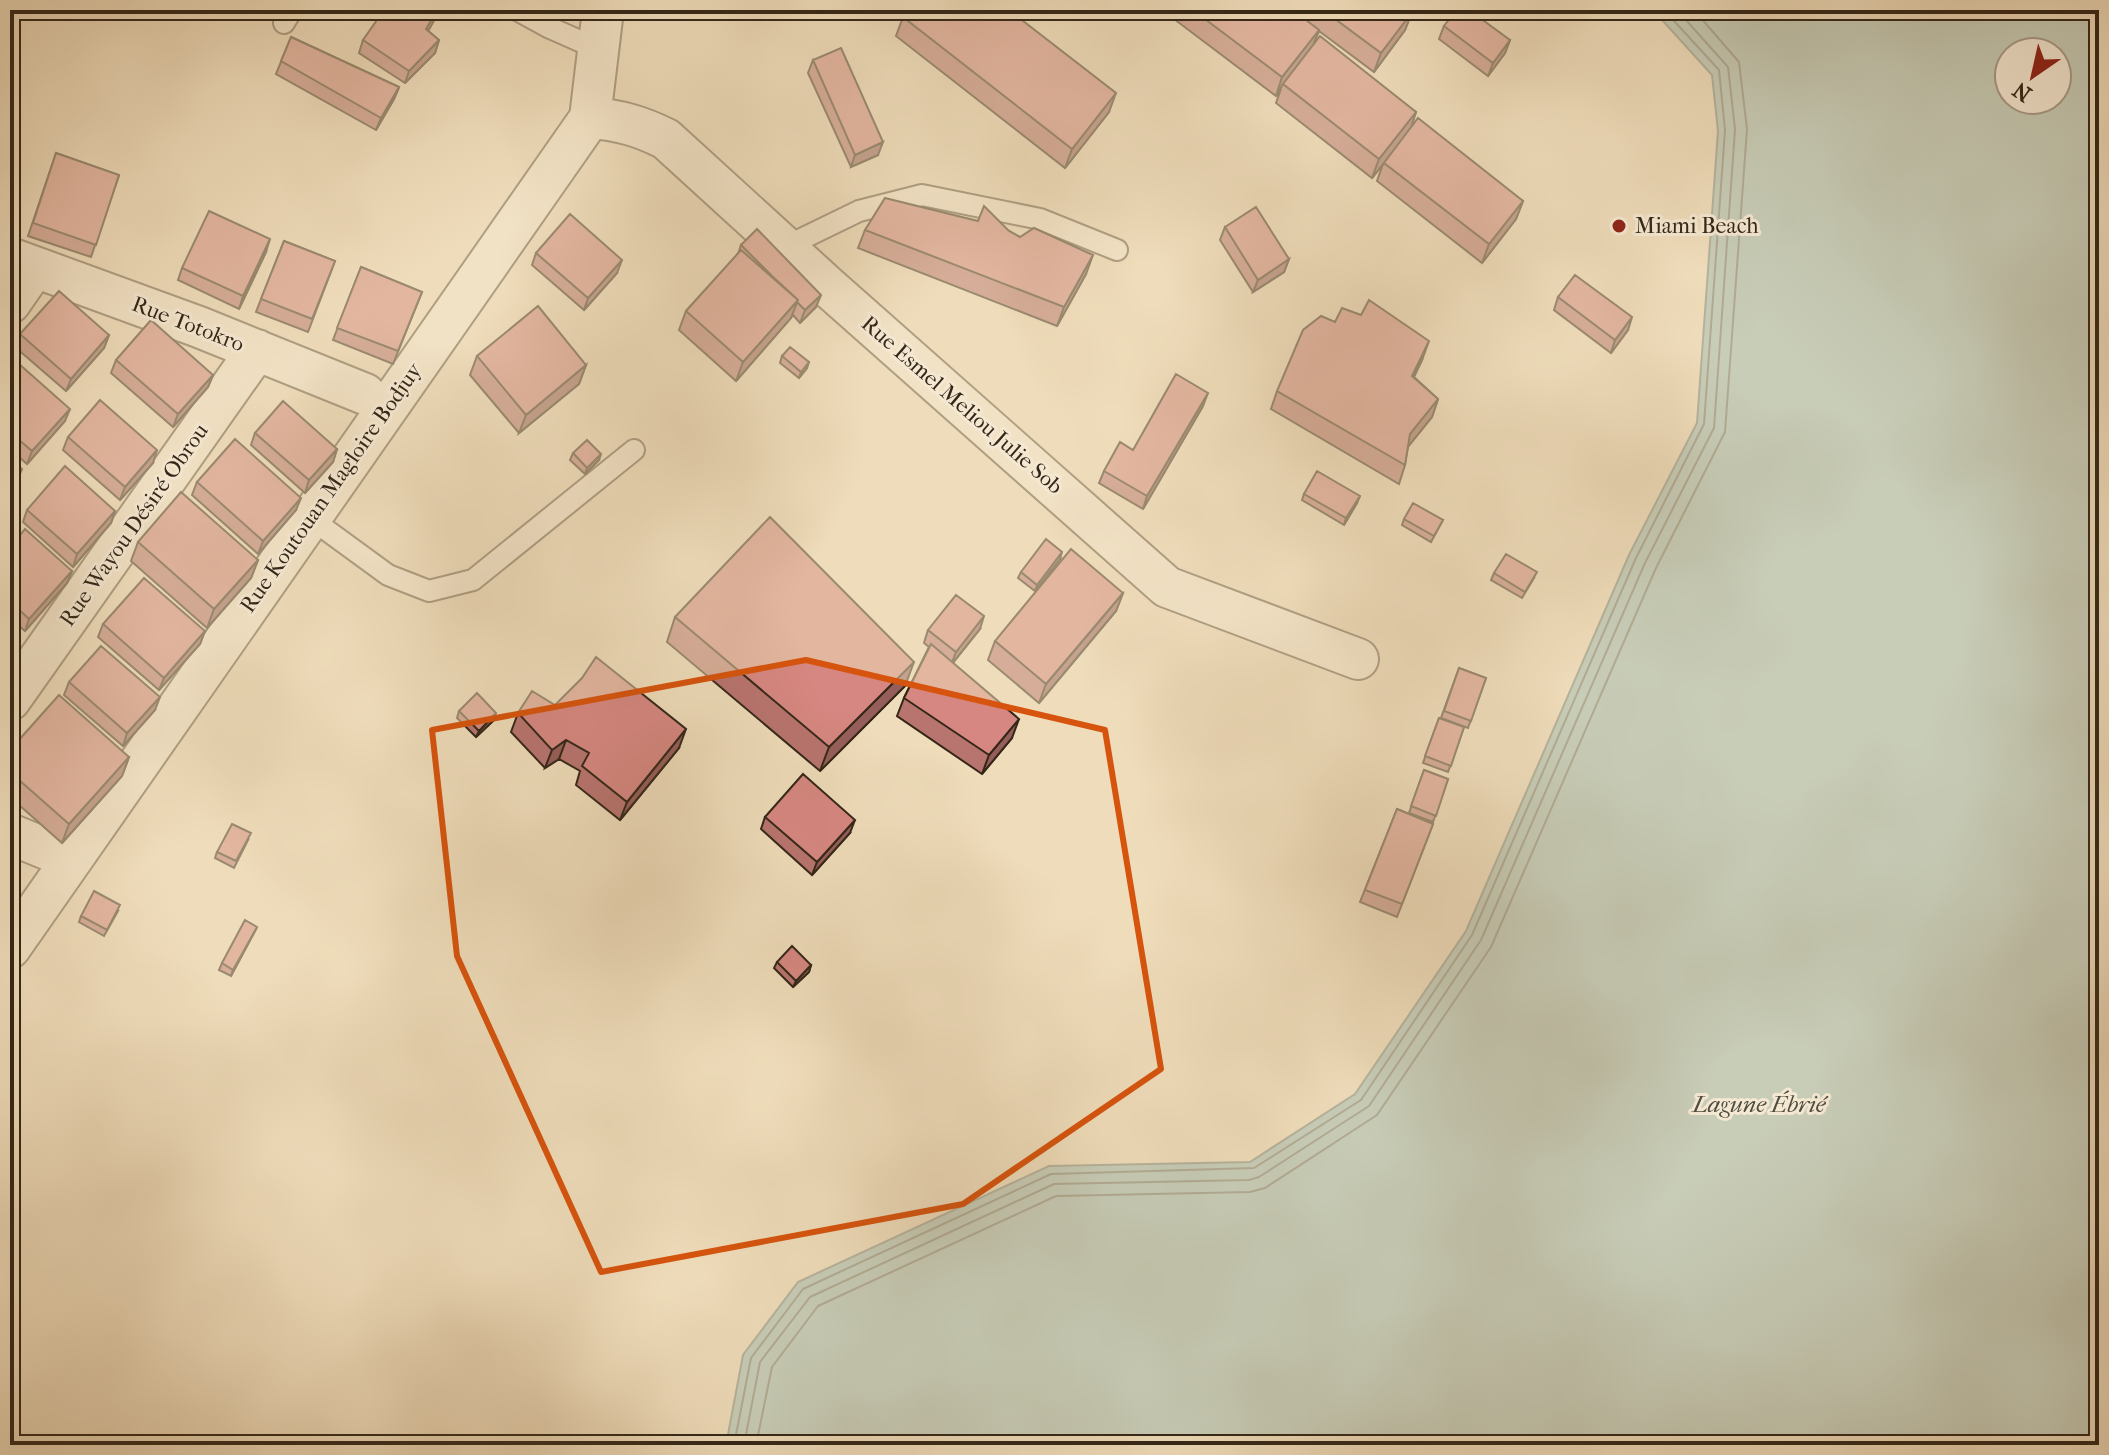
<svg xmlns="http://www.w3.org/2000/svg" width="2109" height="1455" viewBox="0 0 2109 1455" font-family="'IM FELL French Canon',serif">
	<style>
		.water { fill: #9abab5; stroke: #717f76; stroke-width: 2; fill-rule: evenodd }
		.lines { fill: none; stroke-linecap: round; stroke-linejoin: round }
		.shore { stroke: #677066; stroke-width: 2 }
		.service-casing { stroke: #635440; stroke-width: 24 }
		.minor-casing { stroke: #635440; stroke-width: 44 }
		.service { stroke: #f5e8d2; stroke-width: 20 }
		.minor { stroke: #f5e8d2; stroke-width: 40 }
		.wall { fill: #b8746f; stroke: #342718; stroke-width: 2 }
		.shaded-wall { fill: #965e5a; stroke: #342718; stroke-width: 2 }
		.building { fill: #d68781; stroke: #342718; stroke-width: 2 }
		.marked { fill: none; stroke: #d6540d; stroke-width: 6; stroke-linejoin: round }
		.poi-dot { fill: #8f2418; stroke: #f5e8d2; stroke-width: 3 }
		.labels { text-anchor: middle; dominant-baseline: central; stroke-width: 6; stroke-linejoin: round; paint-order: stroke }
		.poi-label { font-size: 22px; fill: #342718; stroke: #f5e8d2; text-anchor: start }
		.street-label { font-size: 22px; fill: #342718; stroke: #f5e8d2 }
		.water-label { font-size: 24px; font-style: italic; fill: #4e4c3f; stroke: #f5e8d2 }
	</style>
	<rect width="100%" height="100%" fill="#efdcba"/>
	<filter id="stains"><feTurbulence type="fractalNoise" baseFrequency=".0025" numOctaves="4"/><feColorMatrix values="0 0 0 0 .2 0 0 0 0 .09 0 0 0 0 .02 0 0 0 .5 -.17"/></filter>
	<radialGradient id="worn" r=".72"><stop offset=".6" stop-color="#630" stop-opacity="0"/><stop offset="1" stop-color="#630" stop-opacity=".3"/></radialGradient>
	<path class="water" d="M1653,10h446v1435h-1373l17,-90 55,-73 251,-116 201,-4 105,-68 111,-163 163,-376 68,-132 21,-292 -6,-56zM2009,52h48v48h-48z"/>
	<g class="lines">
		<path class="shore" d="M734,1445l17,-87 52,-69 248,-115 203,-6 107,-68 111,-165 164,-377 68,-134 21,-294 -6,-60 -55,-60
			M744,1445l16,-83 50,-65 244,-113 195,-4 10,-3 110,-71 112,-166 164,-377 69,-135 21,-299 -7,-62 -51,-57
			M756,1445l16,-78 46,-61 238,-110 194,-4 15,-4 112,-73 114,-168 165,-379 69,-136 22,-303 -8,-67 -45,-52"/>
		<g class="service-casing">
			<path id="service" d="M517,10l31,17 50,22
				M284,23l8,-13
				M785,247l74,-36 63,-16 118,24 77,31
				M310,518l78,57 41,16 44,-11 161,-130"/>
		</g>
		<g class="minor-casing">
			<path id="minor" d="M590,118c29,2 50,8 76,21l160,146 341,302 191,72
				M10,258l189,69 166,67
				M10,303l25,-36
				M10,700l247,-350
				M10,834l39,16
				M10,948l580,-830 13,-108"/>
		</g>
		<use href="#service" class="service"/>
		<use href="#minor" class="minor"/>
	</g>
	<path class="wall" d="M1172,10h238l2,2 -7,18 -31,42 -55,-41 -6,14 103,67 -6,17 113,72 -7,18 -34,44 -105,-82 6,-17 -11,14 -96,-75 5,-14 -5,7 -106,-80z
		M903,17l206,95 -44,56 -169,-132z
		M1444,26l66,14 -5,13 -17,23 -49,-37z
		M428,31l11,9 -4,13 -30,30 -46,-30 4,-13z
		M291,37l108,50 -5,12 -18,31 -100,-56z
		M813,60l65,95 -27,12 -43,-94z
		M56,153l63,22 -28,82 -63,-21z
		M978,221l31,10 77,43 -29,52 -199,-78 7,-18z
		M1225,227l64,32 -5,13 -31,20 -33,-52z
		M284,241l51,20 -27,71 -52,-20z
		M741,245l75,62 -16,16 -7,-8 -2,3 -55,63 -57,-51 7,-19 52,-57z
		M266,252l-27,57 -61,-29 4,-12z
		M536,253l81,20 -33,37 -52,-45z
		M361,267l61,25 -29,72 -60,-24z
		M1558,297l70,33 -17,23 -57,-43z
		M20,334l89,1 -5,13 -38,43 -51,-44z
		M10,356l55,65 -38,43 -17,-15z
		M477,356l109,9 -7,19 -60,49 -49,-58z
		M782,356l25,12 -8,10 -19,-15z
		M116,360l97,15 -5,12 -35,40 -62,-54z
		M1422,360l-8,17 24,22 -6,18 -24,29 -3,19 -6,19 -128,-75 6,-18z
		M1203,406l-60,103 -44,-26 5,-12 29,-21z
		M255,433l82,16 -4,13 -28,31 -54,-48z
		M68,437l85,26 -33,37 -57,-50z
		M573,453l26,7 -14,14 -15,-14z
		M197,482l99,28 -38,44 -66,-59z
		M1304,494l53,9 -13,22 -42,-25z
		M27,510l88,1 -4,12 -38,44 -50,-45z
		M1404,519l39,1 -12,22 -29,-17z
		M138,542l120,18 -7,18 -44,50 -76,-67z
		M10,547l62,24 -5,12 -42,48 -15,-13z
		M1060,559l-25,32 -17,-13 3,-6z
		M1494,573l40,5 -12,20 -31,-18z
		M1123,593l-7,18 -77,92 -51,-43 7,-19z
		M675,617l230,69 -85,85 -153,-129z
		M103,624l102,7 -5,13 -41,46 -61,-53z
		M980,629l-27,34 59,75 -30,36 -85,-58 7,-18 25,-51 -5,-4 4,-13z
		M1459,668l27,10 -18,50 -27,-10z
		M69,682l86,28 -32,36 -59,-51z
		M555,705l124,43 -59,72 -44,-35 4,-14 -21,-12 -14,9 -34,-36 7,-19z
		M459,711l35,9 -18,17 -19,-19z
		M1439,718l25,9 -16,45 -25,-9z
		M10,750l119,7 -7,19 -60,67 -52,-46z
		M1424,770l24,9 -15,43 -24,-9z
		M1397,809l36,15 -36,93 -37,-15z
		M765,817l85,16 -38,42 -51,-46z
		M248,840l-14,28 -19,-10 2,-6z
		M118,911l-14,25 -25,-14 2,-6z
		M257,927l-26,49 -12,-6 3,-7z
		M777,962l34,3 -2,7 -16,15 -19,-19z"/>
	<path class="shaded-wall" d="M437,10h3l-18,32 4,-13z
		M1412,12l-7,18 -31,42 7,-19z
		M1319,30l-7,18 -29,36 -7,12 6,-19z
		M439,40l-4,13 -30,30 4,-12z
		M1510,40l-5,13 -17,23 5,-13z
		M399,87l-5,12 -18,31 5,-12z
		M1116,93l-7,19 -44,56 7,-19z
		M1416,112l-6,19 -38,47 7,-19z
		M883,142l-5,13 -27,12 4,-12z
		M1523,201l-7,18 -34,44 7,-19z
		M270,239l-4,13 -27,57 4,-13z
		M1093,255l-7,19 -29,52 7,-19z
		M1289,259l-5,13 -31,20 5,-12z
		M622,260l-5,13 -33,37 4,-12z
		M821,295l-5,12 -16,16 5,-13z
		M798,300l-7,18 -55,63 7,-19z
		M1632,317l-4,13 -17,23 4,-13z
		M109,335l-5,13 -38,43 5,-12z
		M1429,341l-7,19 -17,34 7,-18z
		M809,362l-2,6 -8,10 2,-6z
		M586,365l-7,19 -60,49 7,-18z
		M213,375l-5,12 -35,40 5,-13z
		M1208,393l-5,13 -60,103 4,-13z
		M1438,399l-6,18 -29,36 7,-19z
		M70,409l-5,12 -38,43 5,-13z
		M337,449l-4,13 -28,31 4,-13z
		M157,450l-4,13 -33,37 5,-13z
		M601,454l-2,6 -14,14 2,-6z
		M22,469l-5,12 -7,9v-8z
		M1360,496l-3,7 -13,22 2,-7z
		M301,498l-5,12 -38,44 5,-13z
		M115,511l-4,12 -38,44 4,-13z
		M1062,552l-2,7 -25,32 2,-6z
		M258,560l-7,18 -44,50 7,-19z
		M72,571l-5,12 -42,48 4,-12z
		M1123,593l-7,18 -77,92 7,-19z
		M984,616l-4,13 -29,36 5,-13z
		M205,631l-5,13 -41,46 5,-12z
		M18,633l-5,13 -3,4v-7z
		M914,662l-9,24 -85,85 9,-24z
		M160,697l-5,13 -32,36 4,-13z
		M496,713l-2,7 -18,17 3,-6z
		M1019,719l-7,19 -30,36 7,-19z
		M686,729l-7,19 -59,72 7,-18z
		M566,740l-7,19 -14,9 7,-18z
		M129,757l-7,19 -60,67 7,-19z
		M855,820l-5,13 -38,42 5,-13z
		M257,927l-3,6 -23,43 2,-6z
		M811,965l-2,7 -16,15 3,-6z"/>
	<path class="building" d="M384,10h53l-11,19 13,11 -30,31 -46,-31z
		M909,10h100l107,83 -44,56 -169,-132z
		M1193,10h100l26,20 -37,47z
		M1323,10h87l2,2 -31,41z
		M1456,10h13l41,30 -17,23 -49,-37z
		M1320,36l96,76 -37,47 -96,-75z
		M291,37l108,50 -18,31 -100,-57z
		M841,48l42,94 -28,13 -42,-95z
		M1418,118l105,83 -34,43 -105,-81z
		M56,153l63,22 -23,70 -63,-22z
		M885,198l93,23 6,-15 25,25 11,6 14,-9 59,27 -29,52 -199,-77z
		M1256,207l33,52 -31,21 -33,-53z
		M209,211l61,28 -27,57 -61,-28z
		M570,214l52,46 -34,38 -52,-45z
		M757,229l64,66 -16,15 -8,-8 1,-2 -26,-24 -31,-31z
		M284,241l51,20 -23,58 -51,-20z
		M741,250l57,50 -55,62 -57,-51z
		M361,267l61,25 -24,59 -61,-23z
		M1575,275l57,42 -17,23 -57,-43z
		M59,291l50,44 -38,44 -51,-45z
		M1369,300l60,41 -17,35 26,23 -28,35 -5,31 -128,-74 26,-61 18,-14 14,6 7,-14 19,7z
		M538,306l48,59 -60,50 -49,-59z
		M151,320l62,55 -35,39 -62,-54z
		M790,347l19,15 -8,10 -19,-16z
		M10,356l60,53 -38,42 -22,-19z
		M1176,374l32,19 -61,103 -43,-25 16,-29 13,8z
		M100,400l57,50 -32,37 -57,-50z
		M283,401l54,48 -28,31 -54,-47z
		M235,439l66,59 -38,43 -66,-59z
		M587,440l14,14 -14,14 -14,-15z
		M10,458l12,11 -12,13z
		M65,466l50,45 -38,43 -50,-44z
		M1317,471l43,25 -14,22 -42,-24z
		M181,492l77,68 -44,49 -76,-67z
		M1413,503l30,17 -9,16 -30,-17z
		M770,517l144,145 -85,85 -154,-130z
		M25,529l47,42 -43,48 -19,-18v-54z
		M1046,539l16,13 -25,33 -16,-13z
		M1071,549l52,44 -77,91 -51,-43z
		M1506,554l31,18 -12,20 -31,-19z
		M144,578l61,53 -41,47 -61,-54z
		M956,595l28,21 -28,36 -28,-22z
		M10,627l8,6 -8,10z
		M931,644l88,75 -30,36 -85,-57z
		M101,646l59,51 -33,36 -58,-51z
		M596,657l90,72 -59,73 -45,-36 7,-13 -23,-13 -14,10 -34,-37 14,-22 23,14 27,-27z
		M1459,668l27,10 -15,43 -27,-10z
		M477,693l19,20 -17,18 -20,-20z
		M59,695l70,62 -60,67 -59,-52v-22z
		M1439,718l25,9 -13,39 -26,-10z
		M1424,770l24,9 -12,37 -25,-10z
		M803,774l52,46 -38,42 -52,-45z
		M1397,809l36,15 -31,80 -37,-14z
		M232,824l19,9 -15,28 -19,-9z
		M94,891l26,14 -13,25 -26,-14z
		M245,920l12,7 -24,43 -11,-7z
		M792,946l19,19 -15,16 -19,-19z"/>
	<path d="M0 0H2109V1455H0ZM806,660l299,70 56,339 -198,135 -362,68 -144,-316 -25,-226z" fill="#efdcba" fill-opacity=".55" fill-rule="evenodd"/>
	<path class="marked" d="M806,660l299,70 56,339 -198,135 -362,68 -144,-316 -25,-226z"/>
	<circle class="poi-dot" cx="1619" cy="226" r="8"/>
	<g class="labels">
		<g class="poi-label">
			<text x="1635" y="226">Miami Beach</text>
		</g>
		<g class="street-label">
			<text transform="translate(188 324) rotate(21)">Rue Totokro</text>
			<text transform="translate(962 405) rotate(41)">Rue Esmel Meliou Julie Sob</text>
			<text transform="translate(331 488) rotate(-55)">Rue Koutouan Magloire Bodjuy</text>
			<text transform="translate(134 525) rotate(-55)">Rue Wayou Désiré Obrou</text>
		</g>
		<g class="water-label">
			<text x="1759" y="1104">Lagune Ébrié</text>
		</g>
	</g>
	<rect width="2109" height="1455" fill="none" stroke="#efdcba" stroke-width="40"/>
	<rect x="12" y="12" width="2085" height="1431" fill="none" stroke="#342718" stroke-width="4"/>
	<rect x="20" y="20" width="2069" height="1415" fill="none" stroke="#342718" stroke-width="2"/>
	<g transform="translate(2033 76) rotate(214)"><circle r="38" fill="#f5e8d2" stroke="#a89b88" stroke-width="2"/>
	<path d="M0-6L14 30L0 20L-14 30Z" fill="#8f2418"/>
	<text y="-12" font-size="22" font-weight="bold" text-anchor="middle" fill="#342718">N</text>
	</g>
	<rect width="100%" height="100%" filter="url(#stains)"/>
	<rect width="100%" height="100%" fill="url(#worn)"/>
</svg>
